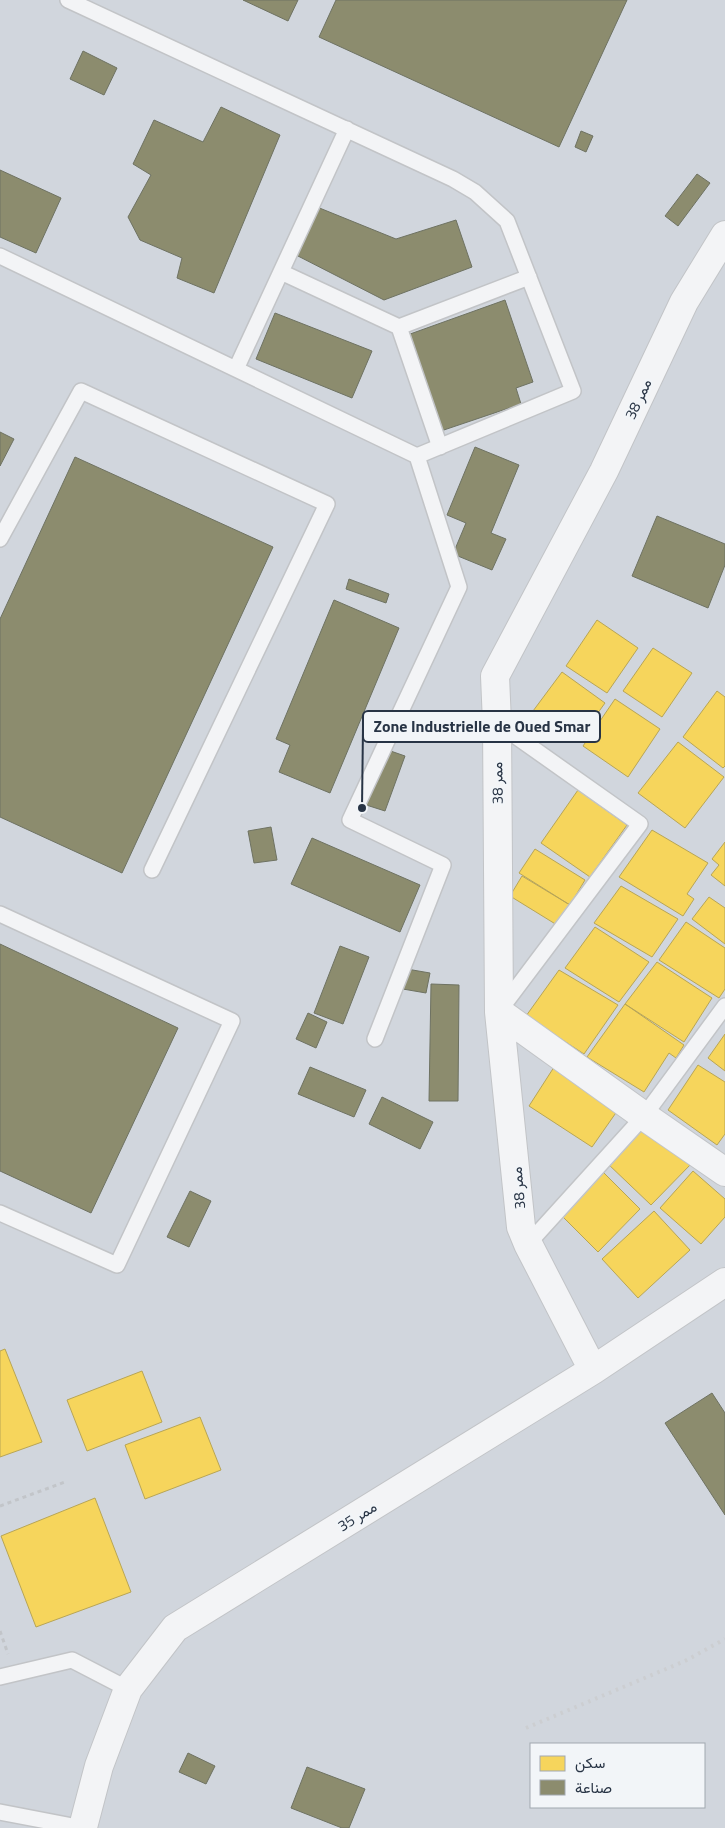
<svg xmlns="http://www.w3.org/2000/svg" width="725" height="1828" viewBox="0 0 725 1828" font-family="'Titillium Web',Vazirmatn,sans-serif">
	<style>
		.built { fill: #d1d6dd; fill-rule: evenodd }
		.homes { fill: #f6d55c; stroke: #b8a555 }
		.industry { fill: #8c8c6e; stroke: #6e7262 }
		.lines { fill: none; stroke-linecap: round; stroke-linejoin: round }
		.service-casing { stroke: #c2c4c7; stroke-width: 18 }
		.minor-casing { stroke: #c2c4c7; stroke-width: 30 }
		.path { stroke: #c2c5c9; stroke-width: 3; stroke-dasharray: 4 4; stroke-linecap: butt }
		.service { stroke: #f3f4f6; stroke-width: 15 }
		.minor { stroke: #f3f4f6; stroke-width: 28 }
		.rail { stroke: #ccced1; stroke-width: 4; stroke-dasharray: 2.5 5; stroke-linecap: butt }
		.labels { text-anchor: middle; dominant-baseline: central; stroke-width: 5; stroke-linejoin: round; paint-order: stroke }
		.street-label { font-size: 15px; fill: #283445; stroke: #f2f5f8 }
		.leader { fill: none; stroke: #283445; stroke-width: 2 }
		.callout-dot { fill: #283445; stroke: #f2f5f8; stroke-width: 2 }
		.callout { fill: #f2f5f8; stroke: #283445; stroke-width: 2 }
		.callout-label { font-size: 16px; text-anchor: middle; font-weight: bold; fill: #283445 }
	</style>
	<rect width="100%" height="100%" fill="#e4e6e9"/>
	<path class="built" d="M0,0h725v1828h-725zM531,1744h173v63h-173z"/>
	<path class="homes" d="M597,620l41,28 -31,45 -41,-27z
		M653,648l39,25 -30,44 -39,-26z
		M562,672l43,31 -28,39 -44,-31z
		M717,691l8,6v69l-2,2 -40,-31z
		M615,699l45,30 -32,48 -45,-31z
		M678,742l46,35 -39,51 -47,-35z
		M578,790l49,35 -37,52 -49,-34z
		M652,830l56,33 -21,31 7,5 -11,17 -64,-39z
		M725,842v44l-14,-11 8,-10 -7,-6z
		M535,849l50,31 -15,25 -51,-32z
		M522,876l48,29 -13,20 -47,-29z
		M621,886l57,33 -26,38 -58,-34z
		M709,897l16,11v36l-33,-25z
		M686,922l39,26v41l-6,9 -60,-38z
		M595,927l54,35 -30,40 -54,-34z
		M657,962l55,36 -28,44 -59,-38z
		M559,970l59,35 -34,49 -58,-38z
		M625,1004l59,41 -8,13 -7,-5 -25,39 -57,-35z
		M725,1034v37l-17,-13z
		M556,1064l64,43 -28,40 -63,-41z
		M698,1065l27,17v52l-8,11 -49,-35z
		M645,1126l47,37 -41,42 -44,-42z
		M601,1170l39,39 -42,43 -39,-39z
		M693,1171l32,28v18l-24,27 -41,-36z
		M654,1211l36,39 -52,48 -36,-39z
		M5,1349l37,93 -42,15v-106z
		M142,1371l20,51 -75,29 -20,-51z
		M200,1417l21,53 -76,29 -20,-54z
		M95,1498l36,94 -95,35 -35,-91z"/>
	<path class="industry" d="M243,0h55l-10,21z
		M336,0h291l-68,147 -240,-110z
		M83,51l34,17 -13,27 -34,-16z
		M221,107l59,28 -66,158 -37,-15 5,-20 -42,-18 -12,-23 23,-42 -18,-11 21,-44 49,22z
		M581,131l12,5 -7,16 -11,-5z
		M0,170l61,28 -25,55 -36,-16z
		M697,174l13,9 -32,43 -13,-10z
		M317,207l79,32 60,-19 16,47 -88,33 -88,-45z
		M505,300l28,82 -17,6 5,16 -89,30 -33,-96z
		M275,313l97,38 -20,47 -96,-39z
		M0,432l14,7 -14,27z
		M475,447l44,18 -28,68 15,6 -14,31 -39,-16 13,-31 -19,-8z
		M75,457l198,90 -151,326 -122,-56v-198z
		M657,516l68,28v21l-17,43 -76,-32z
		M349,579l40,15 -3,9 -40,-14z
		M334,600l65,28 -69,165 -51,-21 11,-27 -14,-6z
		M379,747l26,9 -20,55 -25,-8z
		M271,827l6,33 -23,3 -6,-32z
		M312,838l108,47 -20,47 -109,-48z
		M0,944l178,84 -87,185 -91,-42z
		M340,946l29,11 -26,67 -29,-11z
		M401,968l29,5 -4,20 -29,-5z
		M431,984l28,1 -1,116h-29z
		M308,1013l19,9 -11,26 -20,-9z
		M310,1067l56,23 -12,27 -56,-23z
		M382,1097l51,25 -13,27 -51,-25z
		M190,1191l21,10 -22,46 -22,-10z
		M712,1393l13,20v102l-60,-92z
		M188,1753l27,13 -9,18 -27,-12z
		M307,1767l58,22 -16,39h-7l-51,-20z"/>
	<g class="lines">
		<g class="service-casing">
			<path id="service" d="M0,256l417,200 156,-65 -66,-170 -32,-29 -22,-13 -385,-179
				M281,272l118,55 41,120
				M399,327l130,-50
				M236,369l111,-240
				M0,539l81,-148 246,113 -175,366
				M497,723l143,101 -140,186
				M0,914l232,107 -115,244 -117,-52
				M375,1039l68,-174 -93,-45 109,-233 -42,-131
				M528,1244l116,-128 81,-110
				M0,1677l72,-17 56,29
				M0,1812l83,16"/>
		</g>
		<g class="minor-casing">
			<path id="minor" d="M499,1012l145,104 81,56
				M593,1370l-65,-126 -7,-17 -22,-215 -2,-289 -2,-47 109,-205 80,-169 41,-67
				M83,1827l16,-61 29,-77 47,-61 418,-258 132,-88"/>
		</g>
		<path class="path" d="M0,1506l65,-24
			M0,1631l8,23"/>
		<use href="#service" class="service"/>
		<use href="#minor" class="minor"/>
		<path class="rail" d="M526,1728l159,-67 40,-22"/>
	</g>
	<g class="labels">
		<g class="street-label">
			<text transform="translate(638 399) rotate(-65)">ممر 38</text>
			<text transform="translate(497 783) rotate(-91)">ممر 38</text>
			<text transform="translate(518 1188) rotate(-95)">ممر 38</text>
			<text transform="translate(357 1516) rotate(-32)">ممر 35</text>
		</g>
	</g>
	<path class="leader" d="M362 808L363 727"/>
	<circle class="callout-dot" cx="362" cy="808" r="5"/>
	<rect class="callout" x="363" y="711" width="237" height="31" rx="5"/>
	<g class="callout-label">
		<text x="482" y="732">Zone Industrielle de Oued Smar</text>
	</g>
	<rect x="530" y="1743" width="175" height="65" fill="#f2f5f8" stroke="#a1a8b0"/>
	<rect x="540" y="1756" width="25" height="15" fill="#f6d55c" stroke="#a1a8b0"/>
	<text x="575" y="1768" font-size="15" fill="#283445">سكن</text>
	<rect x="540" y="1780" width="25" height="15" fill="#8c8c6e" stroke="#a1a8b0"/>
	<text x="575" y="1793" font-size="15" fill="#283445">صناعة</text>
</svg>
